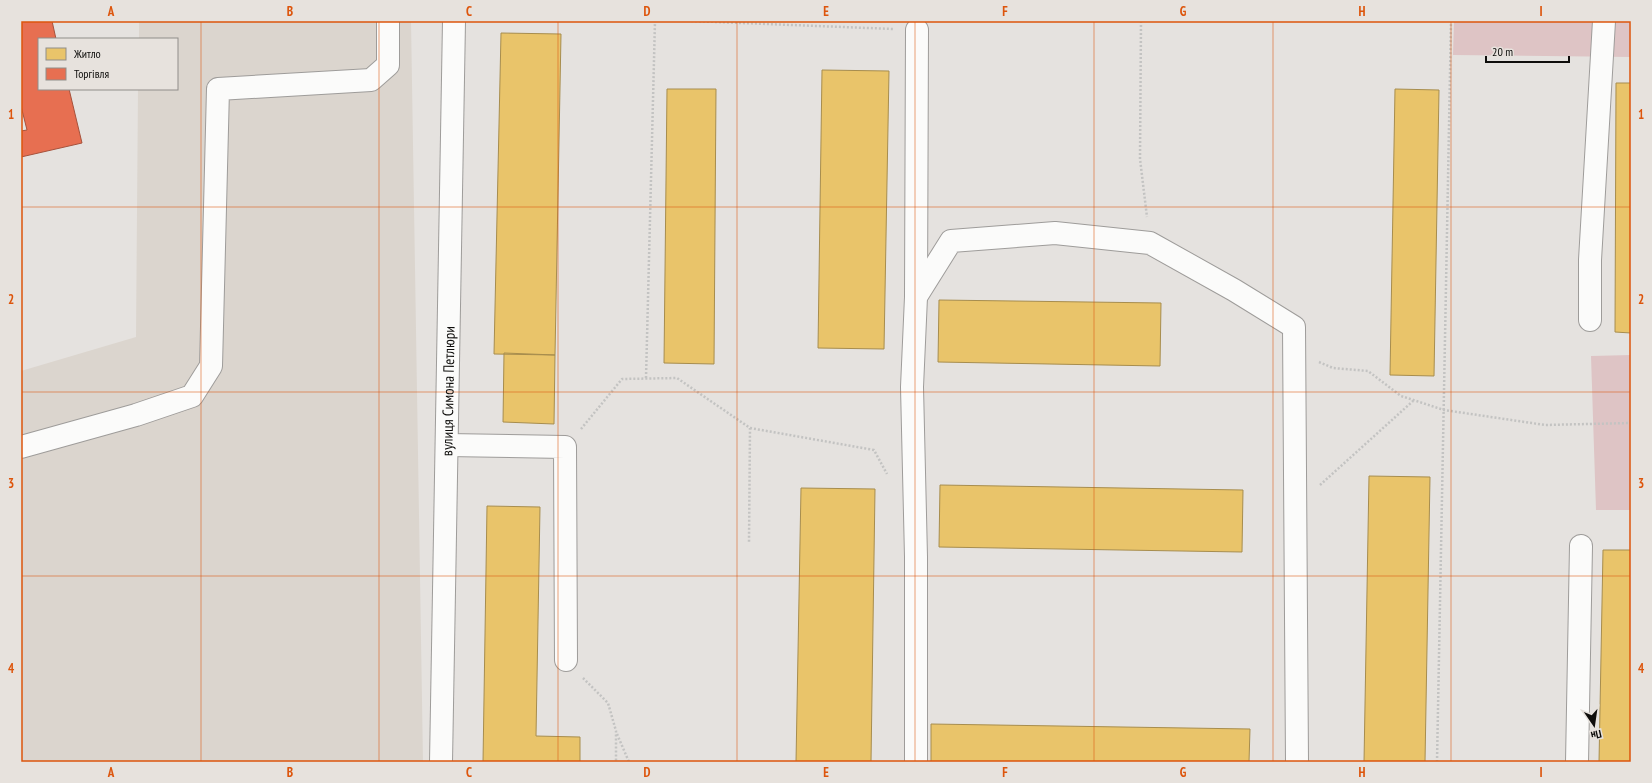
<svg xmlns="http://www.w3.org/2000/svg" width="1652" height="783" viewBox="0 0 1652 783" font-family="'PT Sans Narrow',sans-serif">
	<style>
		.built { fill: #dbd5ce }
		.green { fill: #dec4c5 }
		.homes { fill: #e9c46a; stroke: #a78d4e }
		.shops { fill: #e76f51; stroke: #a6523c }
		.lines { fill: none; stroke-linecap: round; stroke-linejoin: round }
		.minor-casing { stroke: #9e9c9a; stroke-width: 24 }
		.path { stroke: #c3c3c2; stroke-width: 2.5; stroke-dasharray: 2 2; stroke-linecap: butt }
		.minor { stroke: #fbfbfa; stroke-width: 22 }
		.grid { fill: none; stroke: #dd550c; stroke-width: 1; stroke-opacity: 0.55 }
		.labels { text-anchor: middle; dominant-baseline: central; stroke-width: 4; stroke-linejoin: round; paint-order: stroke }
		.street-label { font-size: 15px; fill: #0e0d0b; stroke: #e7e2dd }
		.neatline { fill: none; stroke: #dd550c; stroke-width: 1.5 }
		.grid-label { font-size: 13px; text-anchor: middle; font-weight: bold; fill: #dd550c }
	</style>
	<rect width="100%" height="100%" fill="#e5e2df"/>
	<path class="built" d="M139,21h272l12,741h-402v-391l115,-34 2,-248h39v-50h-38z"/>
	<path class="green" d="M1454,21h177v36l-178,-2z
		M1631,355v155h-35l-5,-154z"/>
	<path class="homes" d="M501,33l60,1 -6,321 -61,-1z
		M822,70l67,1 -5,278 -66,-1z
		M1616,83h15v250l-16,-1z
		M667,89h49l-2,275 -50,-1z
		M1395,89l44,1 -5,286 -44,-1z
		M939,300l222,3 -1,63 -222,-4z
		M504,353l51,2 -1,69 -51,-2z
		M1369,476l61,1 -5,285h-61z
		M940,485l303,5 -1,62 -303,-5z
		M801,488l74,1 -4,273h-75z
		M487,506l53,1 -4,229 44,1v25h-97z
		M1603,550h28v212h-32z
		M931,724l319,5 -1,33h-318z"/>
	<path class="shops" d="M21,21h31l4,18h-17v50h30l13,54 -61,14v-26l6,-1 -6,-24z"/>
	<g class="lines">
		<g class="minor-casing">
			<g id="minor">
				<path d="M916,297l1,-267"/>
				<path d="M1590,320v-60l14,-239"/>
				<path d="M447,445l118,2 1,213"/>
				<path d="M21,447l115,-32 56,-19 19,-30 7,-277 153,-9 17,-15v-44"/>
				<path id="s1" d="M441,762l13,-741"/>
				<path d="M916,762v-205l-4,-170 4,-90 35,-56 104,-8 95,10 84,47 60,37 3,435"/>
				<path d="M1577,762l4,-216"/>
			</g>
		</g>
		<path class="path" d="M691,21l202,8
			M1141,21l-1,138 7,58
			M1319,362l14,6 35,3 33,25 43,14 101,15 86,-2
			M646,378l9,-357
			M750,428l124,22 13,24
			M581,429l41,-50 55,-1 73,50 -1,115
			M1320,485l93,-84
			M583,678l25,25 8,28v31
			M617,734l12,28
			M1437,762l14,-741"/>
		<use href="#minor" class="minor"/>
	</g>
	<path class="grid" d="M201,21v741M379,21v741M558,21v741M737,21v741M915,21v741M1094,21v741M1273,21v741M1451,21v741M21,207h1610M21,392h1610M21,576h1610"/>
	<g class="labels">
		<g class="street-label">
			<text stroke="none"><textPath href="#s1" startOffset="371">вулиця Симона Петлюри</textPath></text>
		</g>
	</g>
	<rect width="1652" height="783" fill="none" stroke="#e7e2dd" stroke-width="44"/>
	<rect x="38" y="38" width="140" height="52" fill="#e7e2dd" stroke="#908d89"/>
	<rect x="46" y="48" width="20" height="12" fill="#e9c46a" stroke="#908d89"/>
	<text x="74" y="58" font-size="12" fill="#0e0d0b">Житло</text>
	<rect x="46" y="68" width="20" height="12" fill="#e76f51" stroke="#908d89"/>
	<text x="74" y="78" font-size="12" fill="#0e0d0b">Торгівля</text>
	<g transform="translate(1594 725) rotate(167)" stroke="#e7e2dd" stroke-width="3" paint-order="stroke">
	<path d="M0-3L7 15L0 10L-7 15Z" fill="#0e0d0b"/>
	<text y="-6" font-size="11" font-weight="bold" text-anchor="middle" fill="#0e0d0b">Пн</text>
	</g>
	<path d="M1486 56v6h83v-6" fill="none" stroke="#0e0d0b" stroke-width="2"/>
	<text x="1492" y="56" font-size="12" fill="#0e0d0b" stroke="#e7e2dd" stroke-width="3" paint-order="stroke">20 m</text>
	<rect x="22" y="22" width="1608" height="739" class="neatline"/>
	<g class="grid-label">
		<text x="111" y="16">A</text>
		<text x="290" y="16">B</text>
		<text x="469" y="16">C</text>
		<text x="647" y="16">D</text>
		<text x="826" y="16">E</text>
		<text x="1005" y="16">F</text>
		<text x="1183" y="16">G</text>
		<text x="1362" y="16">H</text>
		<text x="1541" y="16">I</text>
		<text x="11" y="119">1</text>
		<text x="1641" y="119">1</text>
		<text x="11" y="304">2</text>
		<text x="1641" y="304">2</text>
		<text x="11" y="488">3</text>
		<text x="1641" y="488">3</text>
		<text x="11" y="673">4</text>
		<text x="1641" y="673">4</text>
		<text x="111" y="777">A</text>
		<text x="290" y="777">B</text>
		<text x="469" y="777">C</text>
		<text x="647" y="777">D</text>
		<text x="826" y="777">E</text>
		<text x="1005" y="777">F</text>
		<text x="1183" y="777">G</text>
		<text x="1362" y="777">H</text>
		<text x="1541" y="777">I</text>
	</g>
</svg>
